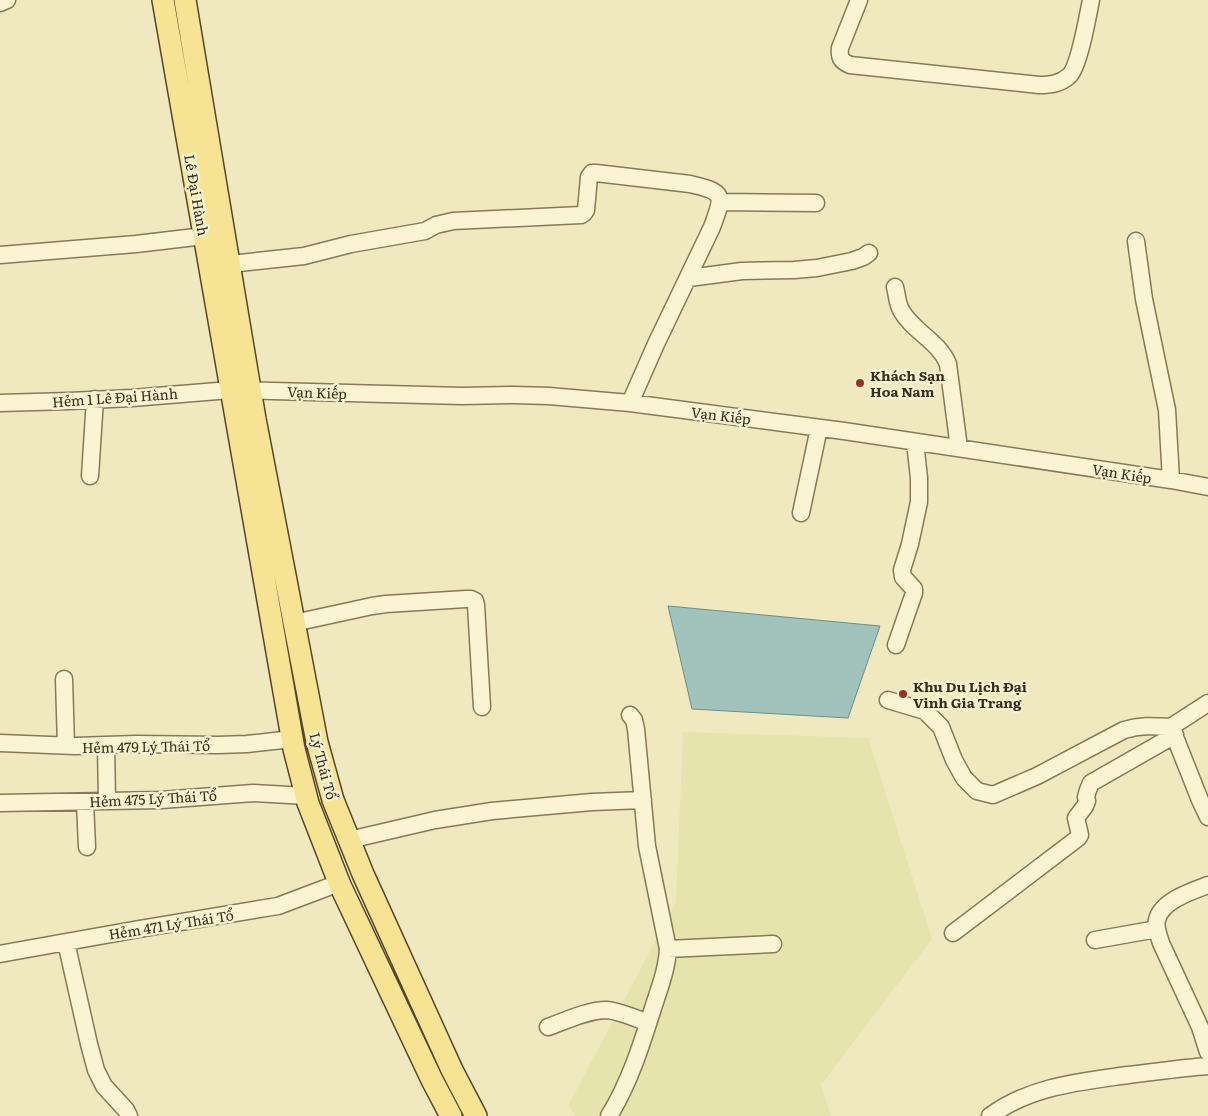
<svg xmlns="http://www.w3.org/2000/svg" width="1208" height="1116" viewBox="0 0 1208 1116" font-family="Literata,serif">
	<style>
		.farmland { fill: #e6e4ac }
		.water { fill: #a2c2bc; stroke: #69908b }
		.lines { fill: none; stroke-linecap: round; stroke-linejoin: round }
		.minor-casing { stroke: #897856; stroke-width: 19 }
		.major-casing { stroke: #57452b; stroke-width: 24 }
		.minor { stroke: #faf4d2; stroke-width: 16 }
		.major { stroke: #f6e494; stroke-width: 21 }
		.poi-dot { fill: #9c3223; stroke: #f7f1cf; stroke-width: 2 }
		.labels { text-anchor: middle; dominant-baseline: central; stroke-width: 5; stroke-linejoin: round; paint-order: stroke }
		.street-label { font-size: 14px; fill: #382d1c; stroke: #f7f1cf }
		.poi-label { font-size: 14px; font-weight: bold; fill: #382d1c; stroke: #f7f1cf; text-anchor: start }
	</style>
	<rect width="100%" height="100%" fill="#f0e8bf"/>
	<path class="farmland" d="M683,732l185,6 64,201 -111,146 10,31h-255l-8,-10 108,-204z"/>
	<path class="water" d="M668,606l212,20 -32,92 -156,-9z"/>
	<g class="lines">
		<g class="minor-casing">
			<path id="minor" d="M859,0l-19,48c-1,10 1,13 10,17l189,20c11,0 21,-1 30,-9 10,-9 19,-61 22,-76
				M0,3l7,-3
				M721,202l95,1
				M1136,241l8,58 23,111 4,70
				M0,255l136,-11 68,-8
				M230,264l74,-8 47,-12 74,-13 11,-6 17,-4 128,-6 3,-2 2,-3 3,-33 3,-4h4l94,11c35,8 34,11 22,43l-56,117 -26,59
				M689,278l53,-7 52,-1 23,-2 35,-7 11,-4 6,-4
				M895,287c2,7 2,16 6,23 11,21 38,31 47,54l11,84
				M0,403l69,-2 63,-3 98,-8 232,6 52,-1 35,1 81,7 214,28 327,49 37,7
				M90,476l5,-77
				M801,513l18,-85
				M294,623l78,-17 14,-2 80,-5h5l4,2 1,4 6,102
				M896,645l18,-52v-4l-11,-12 -1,-7 8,-26 9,-42v-24l-4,-36
				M64,679l2,67
				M888,700l37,11 16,16 13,33 10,18 13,13 16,4 44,-19 87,-46c17,-5 29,-4 47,-3l29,73 8,17
				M1171,727l37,-24
				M0,743l75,3 61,-2 82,1 29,-1 45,-5
				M106,745l1,56
				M85,802l2,45
				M0,803l161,-3 92,-7 53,3
				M349,840l86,-20 57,-9 100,-9 51,-2
				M1208,885c-16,6 -47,16 -51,35 -2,7 2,16 4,23l39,84 8,25
				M953,933l125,-95 2,-3 -4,-17 9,-12 2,-5 -1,-4 2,-7 3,-7 84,-48
				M1095,940l62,-11
				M66,942l23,102 7,26 8,16 22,24 3,6
				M668,949l105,-5
				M0,954l139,-25 139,-23 61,-23
				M548,1027c17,-6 40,-17 58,-17 14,1 29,8 42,13
				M609,1116c21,-34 33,-73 45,-111 6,-18 13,-37 14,-56l-21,-103 -11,-117 -2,-9 -4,-5
				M990,1116c41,-30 89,-34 138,-41 27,-3 53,-7 80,-9"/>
		</g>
		<g class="major-casing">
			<path id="major" d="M163,0l131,749 14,54 32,82 92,195 19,36
				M185,0l70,419 62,323 16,58 30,74 89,196 24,46"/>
		</g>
		<use href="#minor" class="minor"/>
		<use href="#major" class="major"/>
	</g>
	<g class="poi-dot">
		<circle cx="860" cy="383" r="5"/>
		<circle cx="903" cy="694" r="5"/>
	</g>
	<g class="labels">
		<g class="street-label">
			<text transform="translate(197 195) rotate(80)">Lê Đại Hành</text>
			<text transform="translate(317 392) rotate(2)">Vạn Kiếp</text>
			<text transform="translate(115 397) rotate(-4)">Hẻm 1 Lê Đại Hành</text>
			<text transform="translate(721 415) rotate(7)">Vạn Kiếp</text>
			<text transform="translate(1122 473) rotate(9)">Vạn Kiếp</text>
			<text transform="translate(146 746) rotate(-1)">Hẻm 479 Lý Thái Tổ</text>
			<text transform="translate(324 766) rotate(75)">Lý Thái Tổ</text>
			<text transform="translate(153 798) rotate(-3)">Hẻm 475 Lý Thái Tổ</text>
			<text transform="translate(171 924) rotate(-9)">Hẻm 471 Lý Thái Tổ</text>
		</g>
		<g class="poi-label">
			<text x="870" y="375">Khách Sạn<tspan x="870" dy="16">Hoa Nam</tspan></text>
			<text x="913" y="686">Khu Du Lịch Đại<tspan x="913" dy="16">Vinh Gia Trang</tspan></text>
		</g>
	</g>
</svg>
